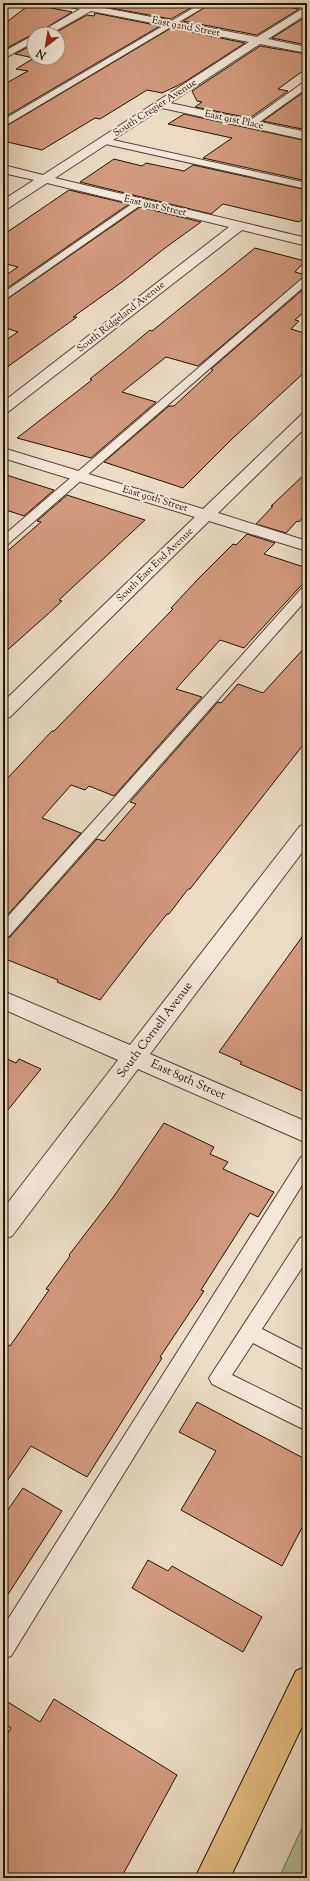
<svg xmlns="http://www.w3.org/2000/svg" width="310" height="1881" viewBox="0 0 310 1881" font-family="'Sorts Mill Goudy',serif">
	<style>
		.green { fill: #b2c299; stroke: #6a6a4c }
		.building { fill: #d29a7f; stroke: #221300 }
		.lines { fill: none; stroke-linecap: round; stroke-linejoin: round }
		.service-casing { stroke: #544531; stroke-width: 2 }
		.minor-casing { stroke: #544531; stroke-width: 2 }
		.trunk-casing { stroke: #221300; stroke-width: 2 }
		.service { fill: #f3e8d9; fill-rule: evenodd }
		.minor { fill: #f3e8d9; fill-rule: evenodd }
		.trunk { fill: #e6be82; fill-rule: evenodd }
		.labels { text-anchor: middle; dominant-baseline: central; stroke-width: 4; stroke-linejoin: round; paint-order: stroke }
		.far-street-label { font-size: 10px; fill: #221300; stroke: #f3e8d9 }
		.street-label { font-size: 12px; fill: #221300; stroke: #f3e8d9 }
	</style>
	<rect width="100%" height="100%" fill="#ecdcc4"/>
	<filter id="stains"><feTurbulence type="fractalNoise" baseFrequency=".005" numOctaves="4"/><feColorMatrix values="0 0 0 0 .2 0 0 0 0 .09 0 0 0 0 .02 0 0 0 .5 -.17"/></filter>
	<radialGradient id="worn" r=".72"><stop offset=".6" stop-color="#630" stop-opacity="0"/><stop offset="1" stop-color="#630" stop-opacity=".3"/></radialGradient>
	<path class="green" d="M307,1817v61h-28z"/>
	<path class="building" d="M100,3h99l-28,16 -71,-13z
		M212,3h53l34,6 -42,26 -74,-14z
		M30,4l42,8 -36,22h-3l-30,16v-25z
		M95,13l65,13 -157,92v-33l25,-14 -12,-2 18,-11h24v-24h-5l34,-19 7,1z
		M307,16v29l-35,-7z
		M171,28l74,15 -62,40 -21,10 -15,-3 -47,29 -5,-1 -53,32 -39,-9v-13z
		M34,44v14l-19,-4z
		M260,46l47,8v14l-29,21 10,2 -38,27 -55,-11 7,-5 -5,-1 -5,-10z
		M301,94l6,1v35l-44,-9z
		M184,114l123,27v40l-104,-23 29,-20 -64,-14z
		M114,159l28,7 4,-3 38,8 9,-6 114,25v26l-8,6 -76,-18 -12,10 -131,-32z
		M69,190l60,14 -126,87v-14l15,-10 -15,-4v-28z
		M140,207l61,15 -36,26 -43,34 -49,35h4l-74,53v-28l15,-10 -15,-5v-25z
		M255,248l50,13 -10,11 11,3 -108,91 -32,-9 -44,35 34,10 -65,56 -74,-20 75,-58 -2,-1 36,-29 24,-20 2,1z
		M307,286v23l-12,11 4,1 -8,8 16,5v36l-74,68 -50,50 -79,-26 65,-56h5l39,-36 -2,-1z
		M307,472v41l-8,9 -2,-1 -11,12 -30,-9 17,-18h-2z
		M3,474l51,16 -30,26 -21,-7z
		M67,495l78,25 -86,80 3,1 -14,13 -45,40v-99l38,-33 -4,-1z
		M247,534l28,9 -11,11 43,14v11l-63,69 -24,-8 -44,49 26,8 -88,99 -25,-10 -4,4 -14,-5 -29,33 39,15 -78,87v-137l49,-52h2l119,-122 -2,-1 28,-30 34,-34 3,1z
		M307,645v95l-117,149h-2l-19,25h-2l-21,26 -46,60 -43,-18 1,-2 -55,-22v-19l7,-2 87,-98 7,2 32,-37 -6,-2 88,-100 3,1 17,-19 25,9z
		M307,930v163l-67,-29 2,-2 -23,-10z
		M3,1057l13,6 3,-4 22,10 -38,47z
		M164,1123l50,24 -4,7 18,8 -5,7 51,23 -16,25 -8,-4 -49,77 3,1 -44,66 2,1 -75,119 -56,-31 -28,41v-145l7,4 39,-56 -3,-1 24,-33 -1,-1 43,-56z
		M197,1402l110,58v58l-25,48 -101,-56 35,-59 -37,-19z
		M23,1488l39,23 -59,91v-85z
		M148,1560l20,11 4,-5 90,51 -19,35 -111,-64z
		M3,1699l37,23 14,-23 123,76 -56,103h-118v-137l8,-13 -8,-5z"/>
	<g class="lines">
		<g class="service-casing">
			<path id="service" d="M202,3h9l-208,124v-7z
				M304,82h3v6l-53,38h-6v-4z
				M104,138l203,45v6l-206,-46 -1,-2z
				M139,199l3,1 2,2 -2,2 -139,97v-8z
				M307,276v8l-300,261 -4,1v-10l301,-259z
				M307,587v12l-298,337 -6,2v-16l299,-334z
				M307,1155v22l-296,479 -8,3v-32l298,-470z
				M307,1236v24l-45,69 45,23v19l-54,-28 -21,32 75,37v19l-95,-47 -3,-6 91,-140z"/>
		</g>
		<g class="minor-casing">
			<path id="minor" d="M60,3l28,1 11,-1v4l158,30 50,-31v8l-39,25 39,8v6l-47,-9 -90,59 137,29v8l-145,-32 -107,70 252,60v8l-65,-16 -234,182 -5,2v-12l226,-175 -182,-44 -40,26 -4,1v-10l31,-20 -31,-7v-8l40,10 206,-133 -158,-31 -41,23h-13l43,-25 -19,-4z
				M34,35v7l-31,17v-7z
				M307,412v14l-89,87 89,28v10l-98,-30 -199,196 -7,2v-17l192,-185 -192,-59v-10l200,61 99,-95z
				M307,824v22l-157,208 157,68v21l-169,-74 -126,167 -9,3v-30l115,-149 -115,-51v-18l127,54 170,-219z"/>
		</g>
		<g class="trunk-casing">
			<path id="trunk" d="M307,1666v50l-77,162h-35l101,-207z"/>
		</g>
		<use href="#service" class="service"/>
		<use href="#minor" class="minor"/>
		<use href="#trunk" class="trunk"/>
	</g>
	<g class="labels">
		<g class="far-street-label">
			<text transform="translate(186 27) rotate(11)">East 92nd Street</text>
			<text transform="translate(155 108) rotate(-33)">South Cregier Avenue</text>
			<text transform="translate(234 120) rotate(12)">East 91st Place</text>
			<text transform="translate(155 206) rotate(13)">East 91st Street</text>
			<text transform="translate(121 317) rotate(-38)">South Ridgeland Avenue</text>
			<text transform="translate(155 499) rotate(17)">East 90th Street</text>
			<text transform="translate(155 565) rotate(-44)">South East End Avenue</text>
		</g>
		<g class="street-label">
			<text transform="translate(155 1030) rotate(-53)">South Cornell Avenue</text>
			<text transform="translate(188 1080) rotate(24)">East 89th Street</text>
		</g>
	</g>
	<rect width="310" height="1881" fill="none" stroke="#ecdcc4" stroke-width="16"/>
	<rect x="4" y="4" width="302" height="1873" fill="none" stroke="#221300" stroke-width="2"/>
	<rect x="8" y="8" width="294" height="1865" fill="none" stroke="#221300"/>
	<g transform="translate(46 46) rotate(211)"><circle r="19" fill="#f3e8d9" stroke="#9f9382"/>
	<path d="M0-3L7 15L0 10L-7 15Z" fill="#8f2418"/>
	<text y="-6" font-size="11" font-weight="bold" text-anchor="middle" fill="#221300">N</text>
	</g>
	<rect width="100%" height="100%" filter="url(#stains)"/>
	<rect width="100%" height="100%" fill="url(#worn)"/>
</svg>
